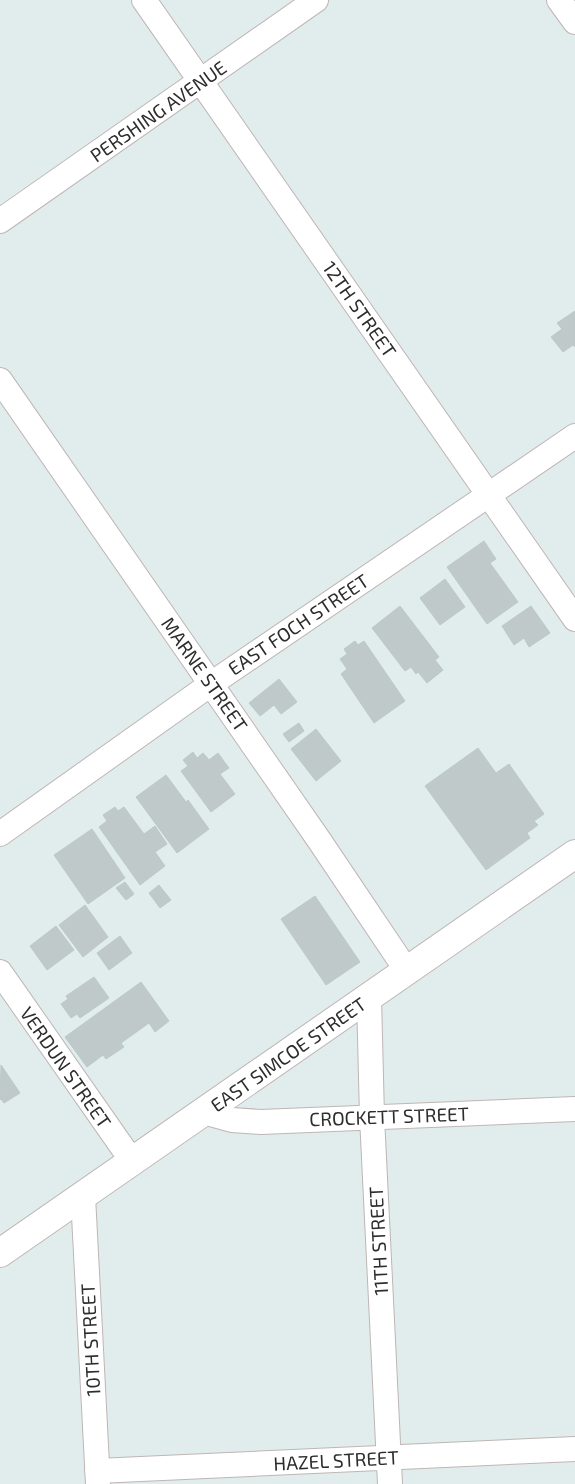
<svg xmlns="http://www.w3.org/2000/svg" width="575" height="1484" viewBox="0 0 575 1484" font-family="'Exo 2',sans-serif">
	<style>
		.building { fill: #c0c9c9; stroke: #bac9c9 }
		.lines { fill: none; stroke-linecap: round; stroke-linejoin: round }
		.minor-casing { stroke: #bfb6b4; stroke-width: 26 }
		.tertiary-casing { stroke: #bfb6b4; stroke-width: 30 }
		.minor { stroke: #fff; stroke-width: 24 }
		.tertiary { stroke: #fff; stroke-width: 28 }
		.labels { text-anchor: middle; dominant-baseline: central; stroke-width: 4; stroke-linejoin: round; paint-order: stroke }
		.street-label { font-size: 19px; fill: #2d2d2d; stroke: #fff }
	</style>
	<rect width="100%" height="100%" fill="#e0edec"/>
	<path class="building" d="M575,311v36l-2,-2 -10,7 -12,-15 11,-8 -5,-6z
		M484,541l12,18 -6,4 28,39 -31,22 -40,-57z
		M445,579l20,28 -25,18 -20,-27z
		M400,606l39,51 -4,3 8,10 -16,13 -9,-11 -2,2 -5,-7 -6,4 -33,-43z
		M531,606l19,27 -21,14 -5,-9 -10,7 -12,-19z
		M355,641l3,4 6,-4 41,60 -31,22 -33,-49 6,-5 -7,-10 7,-5 -3,-5z
		M279,679l18,23 -16,12 -7,-9 -14,11 -11,-13z
		M299,723l5,8 -15,11 -6,-8z
		M316,729l25,32 -25,20 -25,-32z
		M478,748l18,25 13,-9 35,50 -10,7 4,4 -11,8 3,5 -44,32 -61,-84z
		M193,752l4,6 6,-5 6,7 9,-7 11,15 -9,6 15,20 -24,18 -30,-41 7,-5 -5,-6z
		M166,775l20,27 2,-2 21,29 -32,24 -41,-56z
		M115,807l3,4 6,-4 20,27 11,-8 12,18 -12,8 10,14 -25,19 -41,-58 8,-6 -4,-6z
		M92,829l33,49 -37,26 -34,-49z
		M125,882l9,12 -8,6 -10,-12z
		M159,885l12,15 -11,8 -11,-15z
		M315,896l45,66 -34,23 -45,-66z
		M85,905l23,32 -25,20 -24,-32z
		M56,926l18,24 -27,20 -17,-24z
		M120,936l12,17 -23,17 -12,-17z
		M94,977l15,21 -29,20 -3,-4 -6,4 -10,-14 7,-5 -2,-3z
		M141,982l28,39 -14,11 -6,-9 -28,20 3,4 -18,12 -3,-4 -16,12 -22,-30z
		M1,1065l19,28 -16,10 -3,-4 -1,1z"/>
	<g class="lines">
		<g class="minor-casing">
			<path id="minor" d="M144,0l431,619
				M559,0l16,22
				M0,221l316,-221
				M0,380l319,460 88,131
				M0,834l211,-150 364,-248
				M0,972l132,189
				M369,998l3,119 18,367
				M203,1112l29,8 29,2 314,-13
				M83,1196l15,288
				M97,1471l478,-22"/>
		</g>
		<g class="tertiary-casing">
			<path id="tertiary" d="M0,1253l575,-399"/>
		</g>
		<use href="#minor" class="minor"/>
		<use href="#tertiary" class="tertiary"/>
	</g>
	<g class="labels">
		<g class="street-label">
			<text transform="translate(158 111) rotate(-35)">PERSHING AVENUE</text>
			<text transform="translate(360 309) rotate(55)">12TH STREET</text>
			<text transform="translate(298 624) rotate(-34)">EAST FOCH STREET</text>
			<text transform="translate(205 674) rotate(55)">MARNE STREET</text>
			<text transform="translate(288 1054) rotate(-35)">EAST SIMCOE STREET</text>
			<text transform="translate(66 1067) rotate(55)">VERDUN STREET</text>
			<text transform="translate(389 1116) rotate(-2)">CROCKETT STREET</text>
			<text transform="translate(378 1241) rotate(-93)">11TH STREET</text>
			<text transform="translate(90 1340) rotate(-93)">10TH STREET</text>
			<text transform="translate(336 1460) rotate(-3)">HAZEL STREET</text>
		</g>
	</g>
</svg>
